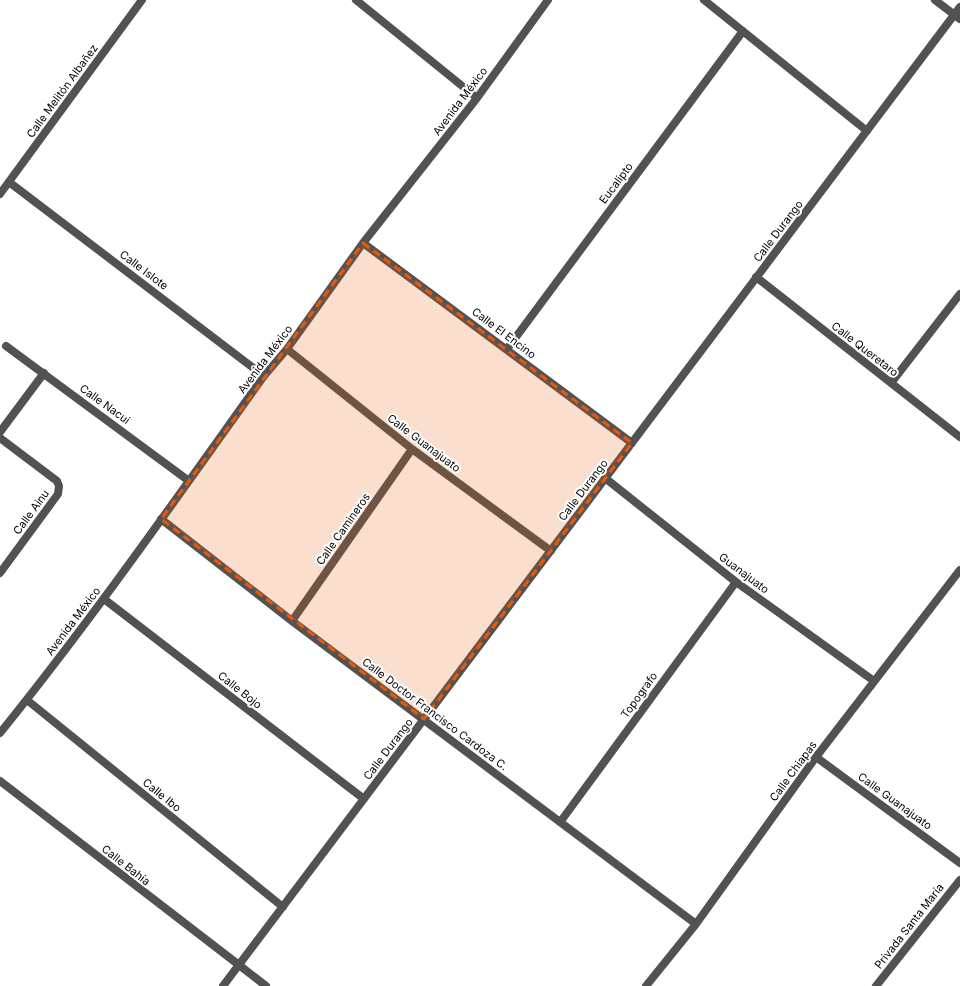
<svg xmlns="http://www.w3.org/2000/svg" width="960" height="986" viewBox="0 0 960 986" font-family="Inter,sans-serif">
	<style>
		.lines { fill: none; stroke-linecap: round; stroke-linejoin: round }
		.lane { stroke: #525252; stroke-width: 8 }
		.street { stroke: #525252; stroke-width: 8 }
		.marked { fill: #e8590c; fill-opacity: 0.2; stroke: #e8590c; stroke-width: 3; stroke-dasharray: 8 5; stroke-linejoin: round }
		.labels { text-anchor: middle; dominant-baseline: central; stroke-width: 4; stroke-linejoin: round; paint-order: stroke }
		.street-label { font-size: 11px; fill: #000; stroke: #fff }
	</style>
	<rect width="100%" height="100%" fill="#fff"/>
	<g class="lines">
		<path class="lane" d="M239,965l27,21"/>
		<path class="street" d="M356,0l121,98
			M704,0l163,131
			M935,0l25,19
			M9,182l255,194
			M0,194l142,-194
			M363,243l269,200
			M756,277l204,160
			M6,346l183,135
			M287,349l125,100 139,102
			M507,349l236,-318
			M891,383l69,-89
			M0,432l44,-59
			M0,438l57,43 2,5 -1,8 -58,79
			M605,478l131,104 138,99
			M161,519l131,102 404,303
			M104,599l260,200
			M292,621l120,-172
			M27,700l256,207
			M0,733c93,-115 178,-237 264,-357l23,-27 76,-106 114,-145 71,-98
			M816,757l144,106
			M0,781l239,184
			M561,821l175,-239
			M223,986l737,-979
			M646,986l50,-62 120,-167 144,-187
			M876,986l84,-106"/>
	</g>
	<path class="marked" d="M363,243l269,200 -208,276 -263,-200z"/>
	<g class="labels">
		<g class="street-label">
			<text transform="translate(62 91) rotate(-54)">Calle Melitón Albañez</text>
			<text transform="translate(460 101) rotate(-53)">Avenida México</text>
			<text transform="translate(616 183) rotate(-53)">Eucalipto</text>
			<text transform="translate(778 231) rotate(-53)">Calle Durango</text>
			<text transform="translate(144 270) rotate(37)">Calle Islote</text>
			<text transform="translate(504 333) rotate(37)">Calle El Encino</text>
			<text transform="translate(865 349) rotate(38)">Calle Queretaro</text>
			<text transform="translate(265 359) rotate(-53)">Avenida México</text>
			<text transform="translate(105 404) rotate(36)">Calle Nacui</text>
			<text transform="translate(424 443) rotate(37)">Calle Guanajuato</text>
			<text transform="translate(583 490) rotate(-53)">Calle Durango</text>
			<text transform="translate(31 512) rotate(-54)">Calle Ainu</text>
			<text transform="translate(343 529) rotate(-55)">Calle Camineros</text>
			<text transform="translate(744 573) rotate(37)">Guanajuato</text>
			<text transform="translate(73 621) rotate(-53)">Avenida México</text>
			<text transform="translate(240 690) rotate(38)">Calle Bojo</text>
			<text transform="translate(639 695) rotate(-54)">Topografo</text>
			<text transform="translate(435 714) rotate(37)">Calle Doctor Francisco Cardoza C.</text>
			<text transform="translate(388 749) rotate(-53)">Calle Durango</text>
			<text transform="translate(793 771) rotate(-54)">Calle Chiapas</text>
			<text transform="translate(162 795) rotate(39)">Calle Ibo</text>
			<text transform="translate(895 801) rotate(36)">Calle Guanajuato</text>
			<text transform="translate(126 865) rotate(38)">Calle Bahía</text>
			<text transform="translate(909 926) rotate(-52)">Privada Santa María</text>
		</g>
	</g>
</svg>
